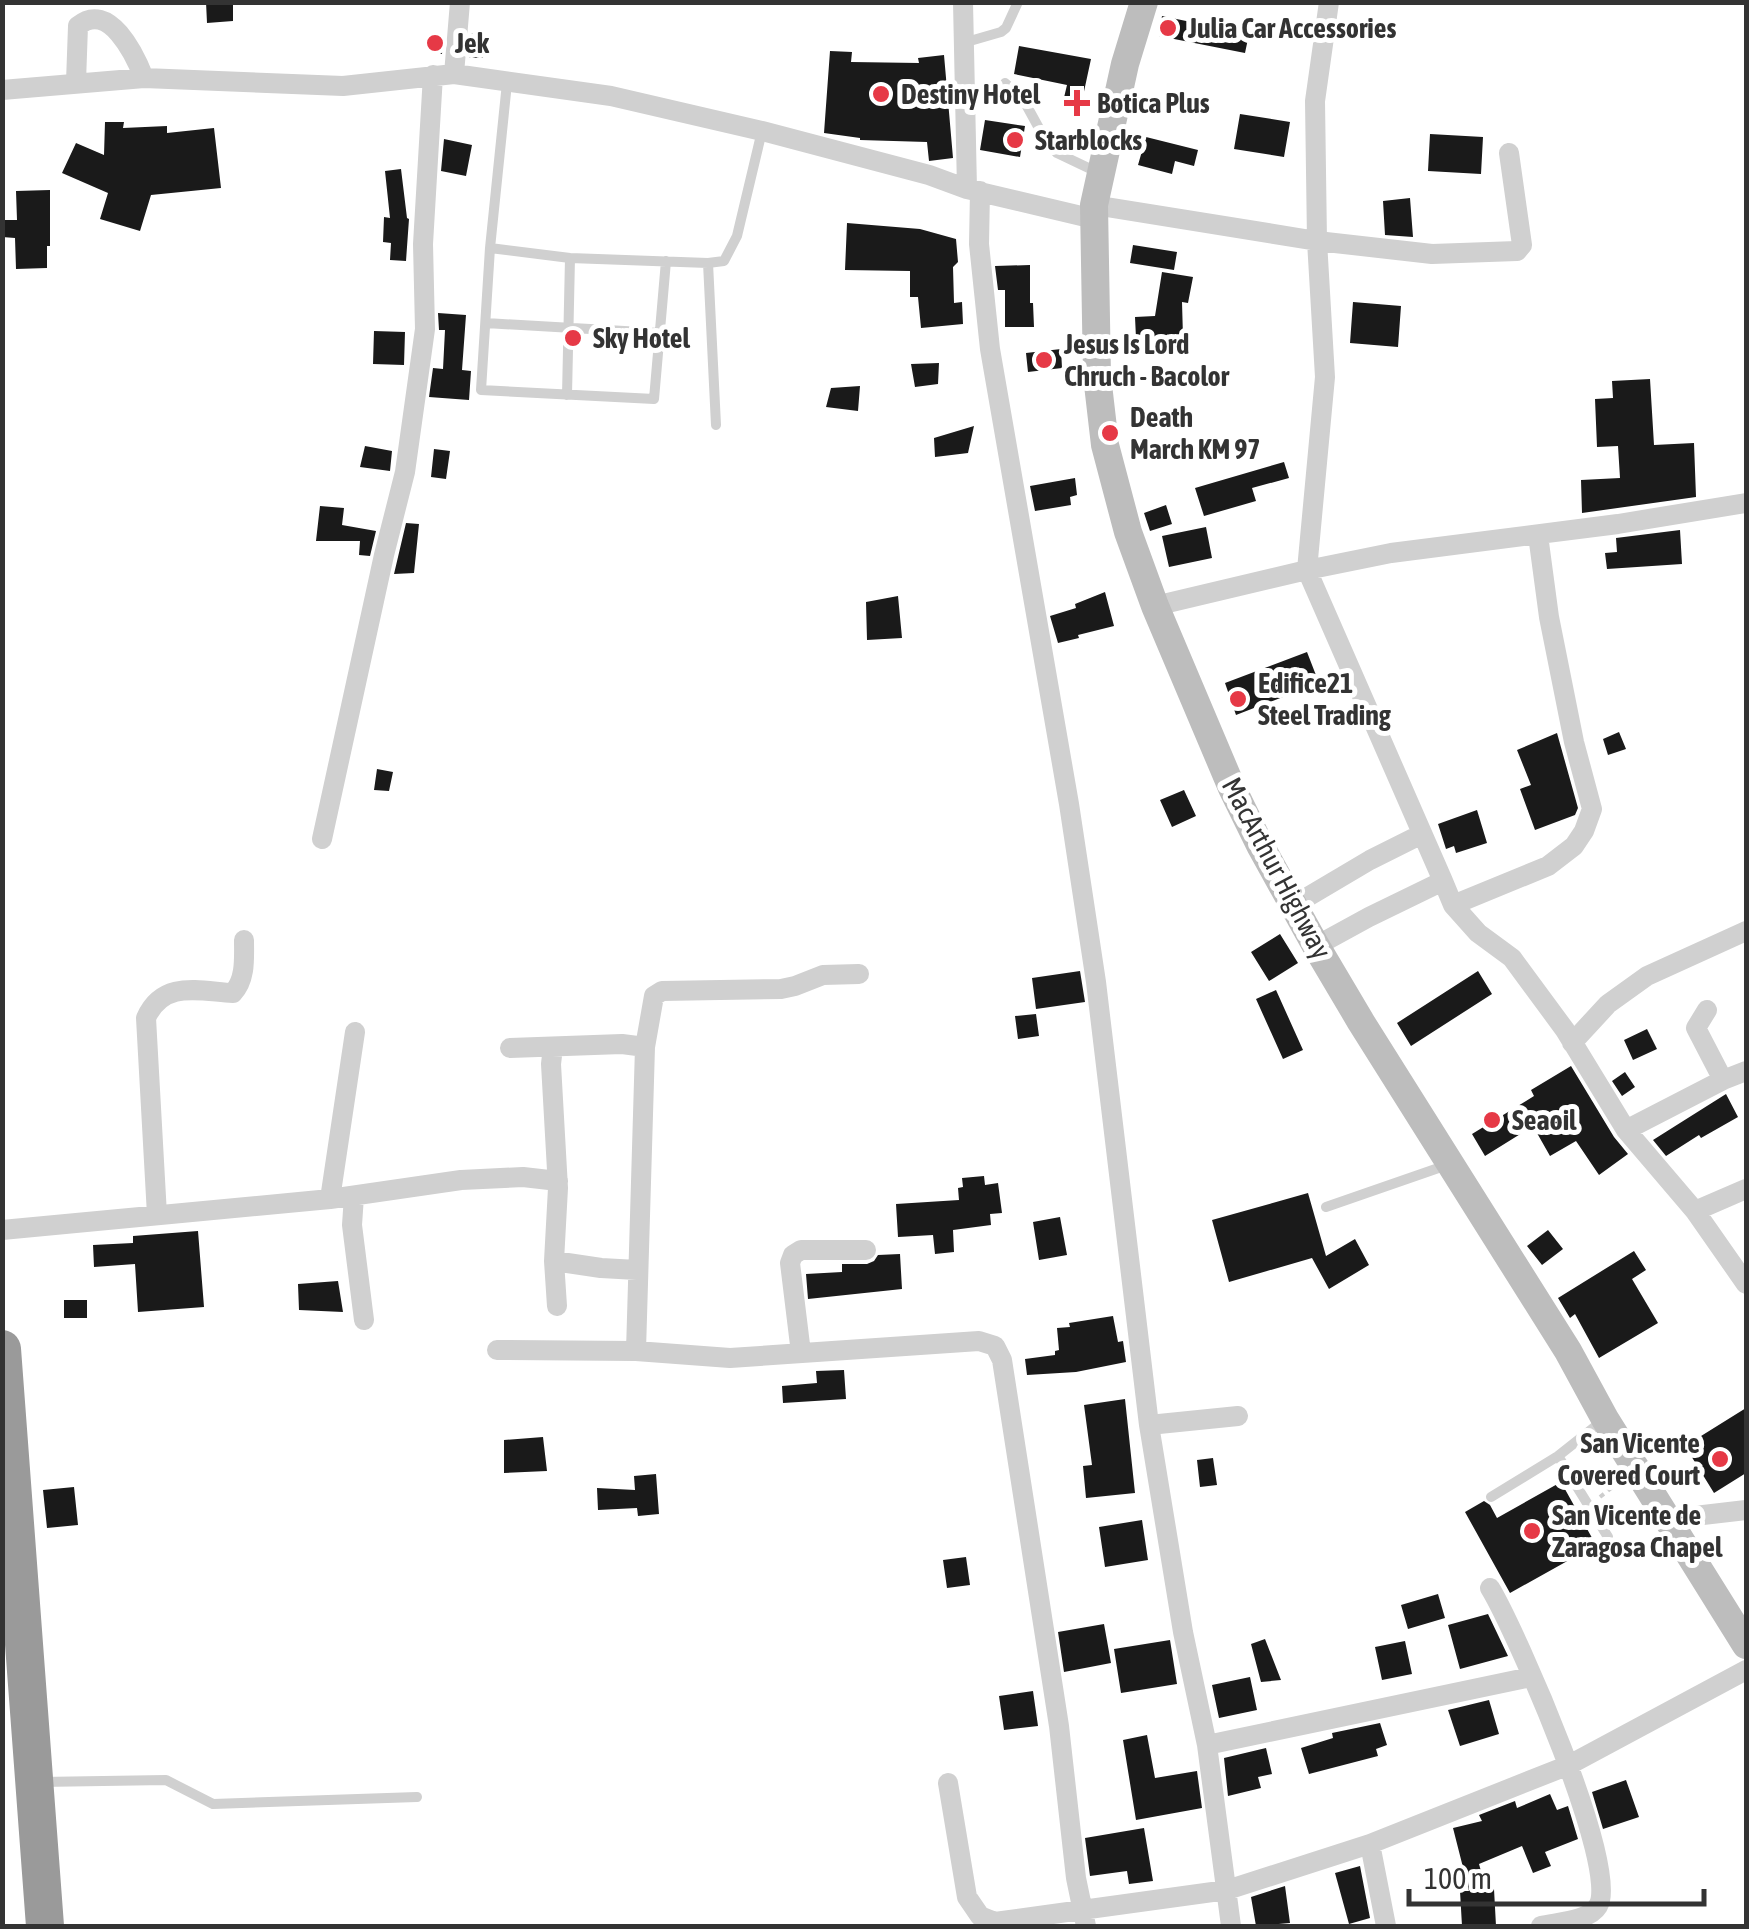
<svg xmlns="http://www.w3.org/2000/svg" width="1749" height="1929" viewBox="0 0 1749 1929" font-family="'Asap Condensed',sans-serif">
	<style>
		.building { fill: #1a1a1a }
		.lines { fill: none; stroke-linecap: round; stroke-linejoin: round }
		.path { stroke: #cdcdcd; stroke-width: 4; stroke-dasharray: 5 5; stroke-linecap: butt }
		.lane { stroke: #d0d0d0; stroke-width: 10 }
		.street { stroke: #d0d0d0; stroke-width: 20 }
		.secondary { stroke: #bdbdbd; stroke-width: 28 }
		.highway { stroke: #9a9a9a; stroke-width: 38 }
		.poi-dot { fill: #e63946; stroke: #fff; stroke-width: 4 }
		.labels { text-anchor: middle; dominant-baseline: central; stroke-width: 10; stroke-linejoin: round; paint-order: stroke }
		.poi-label { font-size: 28px; font-weight: bold; fill: #333; stroke: #fff; text-anchor: start }
		.street-label { font-size: 28px; fill: #333; stroke: #fff }
	</style>
	<rect width="100%" height="100%" fill="#fff"/>
	<path class="building" d="M206,2h27v19l-26,2z
		M1162,16l87,18 -4,19 -86,-17z
		M471,33h13l-1,25h-14z
		M430,35l13,1 -1,18h-12z
		M1019,46l72,13 -11,51 -18,-4 5,-21 -53,-11z
		M830,51l22,1 -1,10 68,1 -1,-5 26,-3 9,103 -24,3 -2,-19 -67,-2v-2l-36,-5z
		M1240,114l50,8 -6,35 -50,-8z
		M985,120l40,6 -5,31 -40,-7z
		M105,122h19l-1,6 44,-2v7l47,-5 7,60 -70,7 -11,36 -40,-12 8,-26 -46,-20 14,-30 28,12z
		M1430,134l53,3 -2,37 -53,-3z
		M1146,137l52,13 -4,16 -19,-5 -3,13 -34,-9z
		M444,139l28,6 -6,31 -25,-5z
		M401,169l6,49 2,1 -3,42 -16,-1 1,-17 -8,-1 1,-25 6,1 -5,-47z
		M50,190v56h-3v22l-31,1 -1,-31 -13,-1v-17h15l-1,-29z
		M1410,198l3,39 -28,-2 -2,-34z
		M847,223l73,6 36,10 2,23 -5,5 1,36 8,-1 1,22 -42,4 -3,-31h-8v-26l-65,-1z
		M1133,245l44,7 -3,18 -44,-7z
		M1030,265v38h3l1,24h-29v-37h-7l-3,-24z
		M1162,272l31,5 -5,26 -6,-1 1,35 -47,1 -1,-21 20,-1z
		M1353,302l48,4 -3,41 -48,-4z
		M438,313l28,2 -4,55 9,1 -2,29 -40,-3 4,-29 10,1 2,-39h-6z
		M374,331l31,1 -1,33 -31,-1z
		M1061,349l1,19 -34,4 -2,-19z
		M939,363l-1,21 -23,3 -4,-23z
		M1650,379l4,66 40,-2 2,54 -114,16 -1,-33 39,-2 -2,-32 -21,1 -2,-48 18,-1 -1,-17z
		M860,386l-2,25 -32,-4 5,-19z
		M974,426l-6,27 -33,4 -1,-19z
		M365,446l27,5 -2,20 -30,-4z
		M434,449l16,2 -4,28 -15,-2z
		M1284,462l5,16 -37,10 4,13 -52,15 -9,-28z
		M1075,478l2,17 -7,2 1,8 -36,6 -5,-25z
		M1166,505l6,19 -22,7 -6,-18z
		M320,506l24,2 -2,17 34,6 -6,25 -11,-1 1,-14h-44z
		M406,523l13,1 -5,49 -20,1z
		M1206,527l6,31 -43,9 -7,-31z
		M1680,530l2,34 -75,5 -2,-16 12,-1 -1,-14z
		M1105,592l9,34 -36,9 1,3 -21,5 -8,-27 26,-8 -1,-4z
		M898,596l4,42 -35,2 -1,-38z
		M1307,652l12,31 -83,32 -11,-32z
		M1619,732l7,17 -18,6 -5,-16z
		M1557,733l21,75 -3,7 -40,15 -15,-41 11,-4 -14,-35z
		M377,769l16,3 -4,19 -15,-1z
		M1184,790l12,26 -24,11 -12,-27z
		M1477,810l10,33 -31,10 -2,-7 -8,3 -8,-25z
		M1280,934l18,29 -29,18 -18,-29z
		M1080,971l5,31 -49,7 -4,-31z
		M1478,971l14,23 -81,52 -14,-23z
		M1276,990l27,60 -20,9 -27,-60z
		M1036,1014l3,22 -21,3 -3,-23z
		M1647,1029l10,20 -24,11 -9,-20z
		M1571,1066l43,71 14,17 -29,21 -23,-34 -26,15 -17,-30 -48,30 -13,-22 62,-38 -3,-6z
		M1625,1072l10,15 -13,9 -10,-15z
		M1726,1094l12,23 -37,21 -2,-3 -33,21 -13,-16z
		M984,1176l1,9 13,-2 4,30 -12,1 1,11 -38,5 1,22 -19,2 -2,-19 -35,2 -2,-33 63,-4 -1,-12 5,-1 -1,-9z
		M1308,1193l18,63 29,-17 14,26 -40,24 -17,-31 -83,24 -17,-62z
		M1060,1217l7,38 -28,5 -6,-38z
		M1548,1230l15,19 -21,16 -15,-19z
		M198,1231l6,76 -66,5 -3,-48 -41,3 -1,-22 40,-2v-7z
		M1634,1251l12,19 -14,9 26,44 -59,35 -24,-44 -5,4 -12,-20z
		M900,1254l2,35 -94,10 -2,-25 36,-2v-8h25l7,-3 4,-6z
		M338,1281l5,31 -44,-2 -1,-26z
		M64,1300h23v18h-23z
		M1113,1316l5,26 5,-1 3,21 -50,10 -49,3 -2,-16 30,-4v-4l4,-1 -2,-22 13,-1 -1,-4z
		M844,1370l2,29 -63,4 -1,-17 35,-3 -1,-12z
		M1125,1399l10,94 -49,5 -3,-32 9,-1 -8,-60z
		M1746,1408v65l-32,20 -29,-47z
		M543,1437l4,34 -43,2v-33z
		M1213,1458l4,27 -17,2 -3,-27z
		M656,1474l3,40 -21,2 -1,-8 -39,2 -1,-22 38,2 -1,-14z
		M1561,1482l35,63 -86,48 -45,-81 19,-11 6,4 7,13z
		M74,1487l4,38 -31,3 -4,-38z
		M1142,1520l6,40 -43,7 -6,-40z
		M966,1557l4,28 -23,3 -4,-28z
		M1438,1594l7,24 -37,11 -7,-24z
		M1488,1614l20,42 -48,13 -12,-44z
		M1104,1624l7,39 -47,9 -6,-40z
		M1265,1639l16,41 -20,2 -10,-38z
		M1170,1640l7,44 -56,9 -7,-44z
		M1405,1641l7,33 -30,6 -7,-33z
		M1250,1677l7,33 -38,8 -7,-33z
		M1033,1691l5,35 -34,4 -5,-34z
		M1489,1700l10,34 -39,12 -12,-36z
		M1380,1723l7,22 -11,4 2,7 -69,18 -8,-26 32,-10 -1,-5z
		M1147,1735l8,43 42,-7 5,37 -66,12 -13,-80z
		M1266,1748l6,26 -14,3 3,11 -33,8 -4,-38z
		M1626,1780l13,37 -36,12 -11,-37z
		M1550,1794l7,16 11,-4 10,33 -33,13 6,14 -18,7 -11,-27 -43,18 7,25h8l2,37h-34l-2,-35h9l-16,-63 29,-7 -3,-6 36,-14 2,7z
		M1144,1828l9,53 -24,3 -2,-13 -37,5 -5,-38z
		M1360,1866l10,52 -21,6 -14,-51z
		M1285,1886l5,37 -34,3 -5,-29z"/>
	<g class="lines">
		<path class="path" d="M1600,1497l20,-16"/>
		<path class="lane" d="M963,43l38,-11 5,-4 12,-26
			M507,83l-17,165 -9,142 173,9 12,-138
			M1005,83l18,16 23,42 11,12 42,20
			M490,248l80,10 138,5 16,-2 13,-25 25,-105
			M708,263l8,162
			M486,323l173,10
			M567,395l3,-137
			M1326,1207l124,-43
			M1558,1456l50,81
			M1491,1497l67,-41 43,-34
			M40,1782l126,-2 47,24 204,-7"/>
		<path class="street" d="M963,2l4,187
			M1329,2l-14,99 2,140 8,136 -18,193 136,311
			M454,74l6,-72
			M76,82l2,-56c31,-26 57,29 66,52
			M2,90l142,-12 199,8 111,-12 157,22 151,35 167,44 38,14 127,30
			M980,191l-1,53 11,105 79,455 27,178 53,443 34,207 24,113 24,181
			M1094,205l223,36 115,13 85,-3 5,-6 -13,-92
			M1155,606l152,-36 84,-17 227,-29 128,-21
			M322,839l62,-284 21,-83 20,-143 -2,-85 10,-169
			M1294,905l76,-45 52,-26
			M1453,905l95,-39 26,-20 10,-15 8,-22 -18,-67 -25,-125 -11,-82
			M1316,946l53,-29 74,-36 10,24 25,28 34,25 53,72 61,100 69,81 51,73
			M1572,1043l36,-39 39,-28 99,-45
			M553,1047l-2,17 7,124 -4,73 3,45
			M510,1048l112,-4 23,3
			M1723,1080l23,-9
			M1626,1130l97,-50 -27,-52 11,-18
			M354,1196l-2,29 12,95
			M330,1199l25,-167
			M1695,1211l51,-22
			M157,1215l-11,-197c17,-38 52,-27 87,-25 13,-14 11,-35 11,-53
			M2,1230l328,-31 131,-19 62,-3 35,4
			M554,1261l47,7 36,2
			M497,1350l139,1 94,7 249,-17 16,5 7,14 57,366 17,152 10,48
			M636,1351l9,-304 9,-51 8,-5 119,-2 14,-3 28,-11 36,-1
			M801,1353l-11,-90 3,-8 8,-5h65
			M1149,1425l89,-9
			M1669,1519l77,-9
			M1490,1588c25,41 131,282 108,318 -9,15 -40,16 -57,20
			M1207,1745l324,-68
			M948,1783l19,114 13,19 15,6 232,-32 143,-46 199,-79 177,-95
			M1370,1844l16,82"/>
		<path class="secondary" d="M1144,2l-19,62 -31,141 3,171 8,69 23,87 27,74 77,182 29,59 55,99 45,76 207,329 37,68 141,226"/>
		<path class="highway" d="M2,1349l43,577"/>
	</g>
	<g class="poi-dot">
		<circle cx="1168" cy="28" r="10"/>
		<circle cx="435" cy="43" r="10"/>
		<circle cx="881" cy="94" r="10"/>
		<path d="M1072 88h10v10h10v10h-10v10h-10v-10h-10v-10h10z"/>
		<circle cx="1015" cy="140" r="10"/>
		<circle cx="573" cy="338" r="10"/>
		<circle cx="1044" cy="360" r="10"/>
		<circle cx="1110" cy="433" r="10"/>
		<circle cx="1238" cy="699" r="10"/>
		<circle cx="1492" cy="1120" r="10"/>
		<circle cx="1720" cy="1459" r="10"/>
		<circle cx="1532" cy="1531" r="10"/>
	</g>
	<g class="labels">
		<g class="poi-label">
			<text x="1188" y="28">Julia Car Accessories</text>
			<text x="455" y="43">Jek</text>
			<text x="901" y="94">Destiny Hotel</text>
			<text x="1097" y="103">Botica Plus</text>
			<text x="1035" y="140">Starblocks</text>
			<text x="593" y="338">Sky Hotel</text>
			<text x="1064" y="344">Jesus Is Lord<tspan x="1064" dy="32">Chruch - Bacolor</tspan></text>
			<text x="1130" y="417">Death<tspan x="1130" dy="32">March KM 97</tspan></text>
			<text x="1258" y="683">Edifice21<tspan x="1258" dy="32">Steel Trading</tspan></text>
			<text x="1512" y="1120">Seaoil</text>
			<text x="1700" y="1443" text-anchor="end">San Vicente<tspan x="1700" dy="32">Covered Court</tspan></text>
			<text x="1552" y="1515">San Vicente de<tspan x="1552" dy="32">Zaragosa Chapel</tspan></text>
		</g>
		<g class="street-label">
			<text transform="translate(1277 868) rotate(62)">MacArthur Highway</text>
		</g>
	</g>
	<rect width="1749" height="1929" fill="none" stroke="#333333" stroke-width="10"/>
	<path d="M1409 1889v15h295v-15" fill="none" stroke="#333333" stroke-width="5"/>
	<text x="1424" y="1889" font-size="30" fill="#333333" stroke="#ffffff" stroke-width="8" paint-order="stroke">100 m</text>
</svg>
